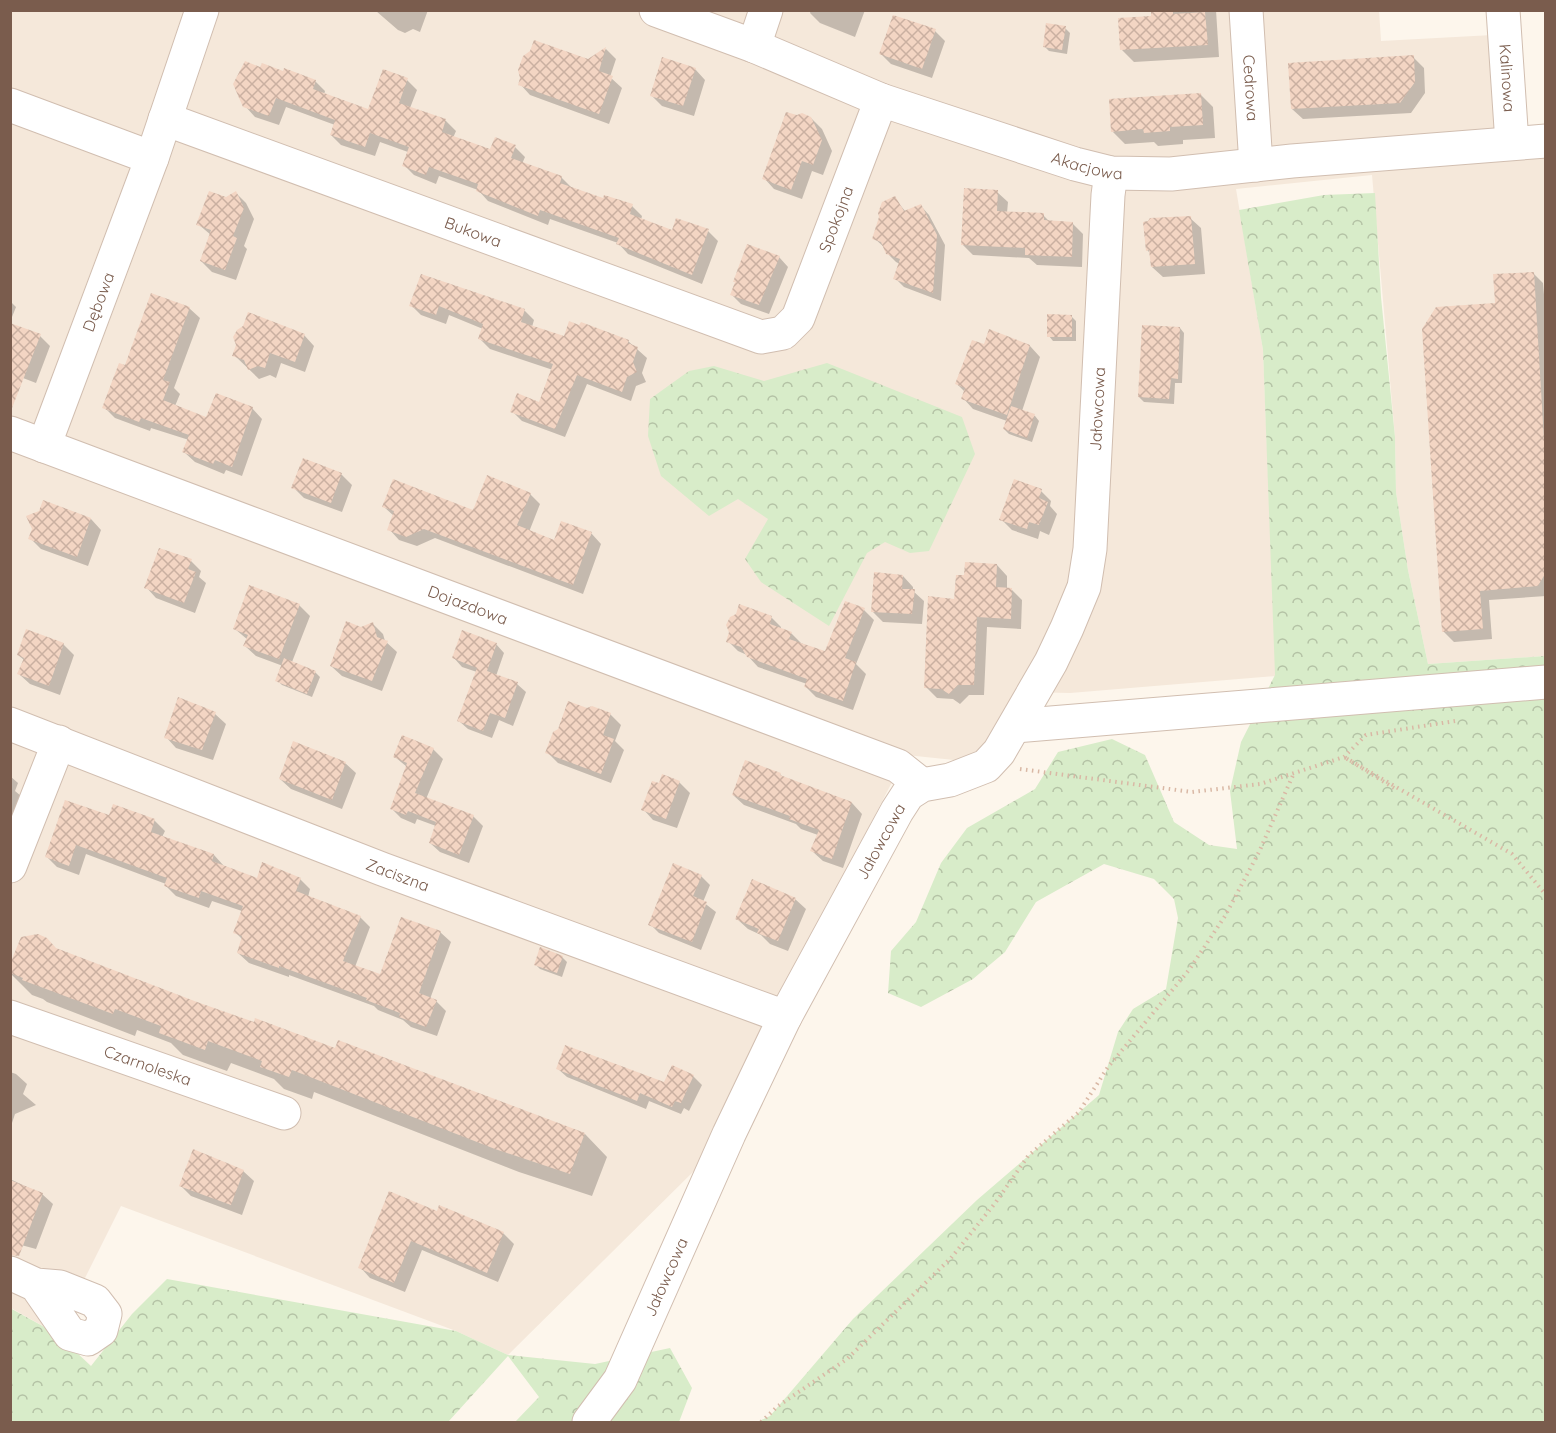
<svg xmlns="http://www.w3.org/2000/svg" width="1556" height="1433" viewBox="0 0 1556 1433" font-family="Quicksand,sans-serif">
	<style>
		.residential { fill: #f5e8da }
		.forest { fill: url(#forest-crowns) }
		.shadow { fill: #0003 }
		.building { fill: url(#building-cross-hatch) }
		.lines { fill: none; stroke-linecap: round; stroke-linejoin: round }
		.minor-casing { stroke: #d1beb0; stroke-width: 35 }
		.path { stroke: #d9b8a5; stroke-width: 4; stroke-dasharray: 1.5 4.5; stroke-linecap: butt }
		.minor { stroke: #fff; stroke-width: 33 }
		.labels { text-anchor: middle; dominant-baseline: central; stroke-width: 4.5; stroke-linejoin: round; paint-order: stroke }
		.street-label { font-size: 16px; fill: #7a5c4d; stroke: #fffaf3 }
	</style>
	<defs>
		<pattern id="forest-crowns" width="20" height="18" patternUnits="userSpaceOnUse" patternTransform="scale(1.5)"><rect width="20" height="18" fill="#d8ecc9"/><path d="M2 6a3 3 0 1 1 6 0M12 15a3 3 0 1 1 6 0" fill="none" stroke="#b4c2a5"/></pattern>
		<pattern id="building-cross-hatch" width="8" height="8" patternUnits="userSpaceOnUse" patternTransform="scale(1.5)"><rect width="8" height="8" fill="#f3d5c3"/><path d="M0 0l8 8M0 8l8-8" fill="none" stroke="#cab0a1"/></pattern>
	</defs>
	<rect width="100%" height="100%" fill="#fdf6ec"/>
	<path class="residential" d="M1379,10l2,31 130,-7 6,102 28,-2v522l-117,8 -20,-94 -12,-78 -1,-55 -23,-262 -136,14 27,161 13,326 -206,17 -46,-1 -45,66 -25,2 -48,-5 -128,248 -79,163 -191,189 -52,-24 -335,-125 -64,128 -46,-26v-1297z"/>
	<path class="forest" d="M1375,193l6,104 14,140 1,55 12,78 20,94 117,-8v766h-788l13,-6 83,-97 124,-119 122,-105 19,-63 15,-23 33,-20 12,-71 -4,-19 -20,-20 -50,-15 -68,38 -31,50 -32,27 -52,28 -33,-14 3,-42 25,-29 25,-59 26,-35 68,-39 23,-37 54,-13 33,16 29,67 35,23 28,4 -7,-58 11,-49 34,-67 -12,-325 -24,-140 85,-15z
		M827,363l135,54 13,37 -46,97 -19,2 -25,-11 -18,11 -38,73 -68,-44 -16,-23 23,-40 -30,-20 -29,17 -48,-40 -13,-40 2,-37 39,-28 25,-5 50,15z
		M167,1279l289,52 52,24 87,9 75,-16 22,40 -13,34h-164l24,-25 -31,-41 -60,66h-437l-1,-114 47,26 34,32 41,-52z"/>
	<path class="shadow" d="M428,10l-8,22 -7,-3 -8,4 -7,-3 -22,-19z
		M811,10h54l-10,27 -35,-14 -10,-10z
		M1167,10h49l3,47 -85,5 -12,-12 31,-33 14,-4z
		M1065,28l5,5 -3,21 -18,-3 -5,-5z
		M935,31l10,10 -13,37 -41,-14 -10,-10z
		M606,49l10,10 -6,18 12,11 -13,36 -79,-29 -10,-11 11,-32 57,9z
		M1413,57l11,11 1,25 -14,20 -108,6 -11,-10z
		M261,69l54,12 10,10 -1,4 44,16 39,-31 10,10 -7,18 36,13 10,10 -3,7 38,13 24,-4 10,10 -3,7 39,13 10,10 33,13 28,6 10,10 -1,4 32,12 35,-1 10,10 -16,43 -74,-30 -10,-11 -68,-24 -2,6 -60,-24 -10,-11 -39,-14 -3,8 -22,-9 -10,-10 4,-13 -28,-10 -5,14 -34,-11 -10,-10 4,-10 -49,-18 -7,18 -24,-8 -10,-11z
		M695,69l10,11 -11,36 -32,-10 -11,-11z
		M1200,94l13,13 2,31 -32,2v4l-25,2 -4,-4 -29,2 -13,-13z
		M811,118l11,11 10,22 -9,24 -11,-4 -10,28 -28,-10 -10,-11z
		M997,192l11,10 -1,11 36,2 7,7 22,1 11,11 -1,33 -45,-2 -8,-7 -56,-3 -11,-11z
		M236,193l10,10 8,16 -10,27 3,3 -11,31 -24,-8 -11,-11 10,-26 -13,-11z
		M894,198l12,14 15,-6 8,9 16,30 -4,56 -37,-14 -9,-9 5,-14 -4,-2 -9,-9 -2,-5 -11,-10z
		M1190,218l11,10 4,46 -42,3 -11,-10 -1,-13 -4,-4z
		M779,257l9,10 -19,47 -28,-10 -9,-9z
		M1533,273l10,10 3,34v279l-57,4 3,39 -38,3 -10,-10 53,-327z
		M422,276l102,34 10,10 -2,7 33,11 63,3 19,17 -5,15 4,9 -10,4 -5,15 -44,-17 -22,53 -43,-16 -10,-10 28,-7 13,-34 -63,-21 -10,-10 3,-10 -34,-14 -3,9 -25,-9 -10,-10z
		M10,301l6,6 -6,15z
		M189,308l11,10 -26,70 6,6 -5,12 31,13 46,-11 10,11 -20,57 -16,-6 -2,4 -29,-12 -11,-10 5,-12 -38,-12 -1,3 -35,-13 -11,-11 22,-40z
		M1071,316l5,5v20h-23l-4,-5z
		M1180,328l4,5 -2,50h-7l-1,21 -30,-2 -5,-5z
		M304,335l10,11 -9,26 -24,-9 -5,15 -6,-3 -11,4 -25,-24 4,-10z
		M40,336l10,10 -14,37 -26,-10z
		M1030,346l10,11 -18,54 13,5 4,5 -7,21 -23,-8 -5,-5 3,-8 -34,-12 -10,-11 2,-6 -8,-8z
		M304,460l38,15 10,10 -10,27 -38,-14 -11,-11z
		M1041,491l10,10 -1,5 7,8 -8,21 -9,-4 -2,8 -26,-9 -11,-11z
		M530,494l10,10 -11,28 26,10 36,-9 10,11 -18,50 -148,-56 -18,8 -18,-6 -10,-11 5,-13 -10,-9 90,5z
		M44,502l47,17 10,11 -13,36 -47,-17 -11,-11z
		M191,561l10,10 -2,6 7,6 -11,30 -39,-15 -10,-11z
		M997,565l10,11v14h5l10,10 -1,29 -34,-2 -3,68h-15l-9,9 -7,-5 -16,-1 -11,-11 40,-111z
		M903,576l10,11v4l11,10 -2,23 -39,-2 -11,-11z
		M299,605l11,11 -18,46 23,10 5,5 -8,20 -30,-12 -5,-5 6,-14 -27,-10 -11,-10 3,-6 -13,-11z
		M864,610l10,10 -18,44 10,10 -13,36 -37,-13 -10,-10 1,-3 -49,-17 -11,-12 -9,-4 -10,-10 43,-24 10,10v3l10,3 10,10 25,10z
		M373,624l10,10 2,7 12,11 -15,39 -40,-15 -11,-10 30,-37z
		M63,644l11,11 -14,40 -30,-11 -11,-10 5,-14 -6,-5z
		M496,644l8,9 -8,23 21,8 9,8 -13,34 -14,-6 -7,18 -24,-9 -9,-8 18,-49 -15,-5 -8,-9z
		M587,709l23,5 11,11 -6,16 9,9 -13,33 -53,-20 -11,-11z
		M205,710l10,4 11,10 -13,36 -37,-12 -10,-11z
		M433,749l10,10 -17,40 47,17 10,10 -14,37 -29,-11 -10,-9 6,-17 -19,-7 -2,5 -14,-6 -9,-9 15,-42 -12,-10z
		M345,763l11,10 -14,36 -51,-20 -11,-10z
		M780,774l5,5 67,24 10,11 -19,54 -20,-7 -11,-10 6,-16 -17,-6 -5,-5 -52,-19 -11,-10z
		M10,776l8,7 -3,8 12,10 -17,22z
		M679,782l11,11 -13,35 -24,-8 -10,-11 16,-24z
		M110,817l44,3 11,11 -3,6 52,18 10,11 34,13h42l10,10 -2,8 52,20 10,10 -15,40 26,9 59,-44 11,10 -21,57 6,2 10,10 -9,25 -26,-9 -8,-7 -25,-10 -4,-4 -85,-31v2l-40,-14 -11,-10 5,-13 -8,-8 7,-21 -30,-10 -3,7 -33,-12 -10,-10v-2l-80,-30 -7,21 -22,-8 -10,-10z
		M701,876l9,9 -7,17 13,10 -15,38 -42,-17 -9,-9z
		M795,899l11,10 -18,42 -18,-7 -9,-9 -13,-6 -11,-10z
		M58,950l138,53 389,131 22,23 -15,39 -73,-24 -205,-80 -2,7 -28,-10 -10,-10 -43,-16 -4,8 -44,-16 -12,-12 -34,-13 -2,6 -88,-34 -4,-3 -11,-4 -22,-22v-4z
		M562,957l5,5 -5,15 -22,-8 -5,-5z
		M558,1069l107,14 28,-7 9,9 -13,26 -5,-3 -3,6 -32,-13 -3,8 -79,-32z
		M10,1072l6,2 11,10 -4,10 13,11 -21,9 -4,12z
		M243,1171l11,10 -12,34 -51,-19 -10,-10z
		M10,1179l32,15 11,10 -17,45 -26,-7z
		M440,1206l63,27 11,11 -16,38 -76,-32 -17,42 -35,-14 -10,-11 77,-54z"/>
	<path class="building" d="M1173,11v3l32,-2 3,33 -88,5 -2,-32 33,-2v-4z
		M893,15l43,14 -14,40 -43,-15z
		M1046,23l20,3 -4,24 -19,-3z
		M534,40l54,19 18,-12 -7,24 14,5 -14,38 -81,-29 2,-7 -2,-8 5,-14 7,-5z
		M1414,55l1,27 -15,21 -109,6 -3,-46z
		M662,57l34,11 -13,38 -33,-10z
		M245,61l15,6 2,-4 21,8 1,-3 32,12 -3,9 55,20 15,-40 25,9 -9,25 47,16 -4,13 48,17 5,-12 21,8 -5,13 51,18 -2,7 43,15 1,-3 29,9 -3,10 42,16 4,-12 33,11 -17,46 -76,-31 3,-6 -79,-28 -2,6 -62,-25 2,-7 -49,-17 -3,8 -24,-9 7,-19 -39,-14 -5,14 -35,-12 5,-15 -59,-22 -7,18 -26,-9 -10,-23z
		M1201,93l2,32 -33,2v4l-26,2 -1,-4 -32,3 -2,-33z
		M786,112l11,3 5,-2 9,4 11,23 -9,25 -11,-4 -11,29 -29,-11z
		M964,188l34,2 -1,21 47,2v7l29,2 -1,35 -47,-2v-7l-64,-3z
		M209,191l17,6 10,-6 8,17 -11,28 4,2 -12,32 -25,-9 11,-31 -15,-5z
		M895,196l9,15 17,-7 16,31 -4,58 -40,-14 7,-20 -14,-5 -5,-12 -9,-3 7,-22 -1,-4 4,-11z
		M1191,216l4,48 -44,3 -2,-17 -3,1 -3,-29 5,-1 2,-3z
		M747,244l33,12 -21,49 -29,-10 5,-13h-2z
		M1534,272l11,185v117l-7,12 -58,5 3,38 -41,3 -20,-303 14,-22 59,-4 -2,-29z
		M421,274l104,35 -4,13 43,14 5,-15 10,4 2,-3 48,18 -1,3 10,4 -5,15 4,10 -10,5 -5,15 -45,-17 -22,54 -45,-17 7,-19 22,9 14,-38 -75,-25 5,-15 -44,-18 -3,9 -27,-9z
		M151,293l39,14 -27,73 7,2 -7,18 43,17 10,-24 37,14 -21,60 -17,-7 -2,4 -31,-12 7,-17 -48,-17 -2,4 -37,-14 17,-45 6,2z
		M248,312l57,22 -10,28 -25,-9 -5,15 -7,-2 -10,4 -4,-10 -12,-4 4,-11 -3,-8 4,-7 6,-4z
		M1047,314l25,1v22h-25z
		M10,323l31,11 -29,74 -2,-1z
		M1142,325l38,2 -2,52 -7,-1 -2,21 -31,-2z
		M989,329l41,16 -23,70 -46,-16 4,-11 -10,-4 17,-44 12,4z
		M1011,406l24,8 -8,24 -24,-9z
		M303,458l39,15 -11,30 -40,-15z
		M487,475l44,18 -14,32 37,15 7,-19 31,11 -19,53 -149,-56 -18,8 -19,-7 7,-19 -12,-4 11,-28 80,31z
		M1014,479l28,10 -3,9 9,4 -9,23 -10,-3 -2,7 -28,-9z
		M43,500l48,18 -14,39 -49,-18 4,-10 -6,-13 13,-5z
		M159,548l33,11 -4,10 8,3 -12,31 -40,-15z
		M965,562l32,2 -1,23 16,1 -1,31 -34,-2 -3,68h-16l-9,9 -8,-5 -17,-1 4,-92 26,3 2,-24h8z
		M874,572l29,3 -1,14h13l-3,25 -41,-2z
		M249,585l51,19 -21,55 -36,-13 5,-11 -15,-6z
		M845,601l20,7 -20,50 11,4 -13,39 -39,-14 3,-8 -60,-22 -6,-10 -15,-5 3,-10 -3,-7 4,-8 6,-3 3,-10 33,12 -2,8 22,8 -3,7 36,12z
		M346,621l15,6 12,-5 4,15 11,4 -16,40 -42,-15z
		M26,629l38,14 -15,43 -32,-12 7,-16 -7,-3z
		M462,630l35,13 -10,28 31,11 -13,36 -15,-5 -7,18 -26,-10 20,-53 -25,-10z
		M284,658l32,13 -9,23 -32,-13z
		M178,697l38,15 -14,38 -38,-12z
		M568,701l19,7 5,-2 19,7 -8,22 11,4 -13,35 -56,-21 8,-21 5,-3z
		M402,735l32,13 -19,45 59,22 -15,40 -30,-12 7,-21 -28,-11 -2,4 -16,-6 17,-46 -14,-6z
		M293,741l53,21 -14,38 -53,-21z
		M745,760l36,13 -1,2 72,27 -20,57 -22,-8 9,-21 -30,-11 1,-3 -58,-21z
		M662,774l18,7 -14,38 -25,-9 11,-29 7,2z
		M65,800l44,15 4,-11 42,15 -4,13 63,22 -2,7 45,17 5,-16 39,16 -5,13 65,25 -18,45 37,13 21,-57 40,14 -22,62 18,7 -11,27 -27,-10 1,-4 -34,-13 1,-2 -88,-32v2l-42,-15 5,-17 -9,-3 10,-27 -42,-15 -2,7 -35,-12 3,-8 -91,-33 -7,21 -24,-9z
		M673,863l29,12 -9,21 14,6 -15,40 -44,-17z
		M752,879l44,19 -18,43 -21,-8 2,-4 -24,-10z
		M38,934l9,4 9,10 141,54 57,20 1,-4 80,30 3,-8 247,93 -15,41 -75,-25 -203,-79 -3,7 -29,-10 2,-6 -54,-20 -3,9 -46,-17 2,-7 -46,-17 -2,5 -91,-34 1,-2 -13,-5v-9l11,-27z
		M540,947l23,9 -6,17 -23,-8z
		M565,1045l99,37 8,-17 22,10 -13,28 -6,-2 -3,6 -32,-14 -3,8 -81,-32z
		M193,1149l51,21 -13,35 -52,-19z
		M10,1180l33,13 -24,63 -9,-1z
		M389,1191l48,20 2,-6 65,27 -17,41 -76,-32 -17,42 -36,-15z"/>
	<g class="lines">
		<g class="minor-casing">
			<g id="minor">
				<path id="s1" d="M656,10l98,36 127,54 194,64 36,9 60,1 121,-13 254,-20"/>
				<path id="s2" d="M1246,10l10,155"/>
				<path id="s3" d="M1503,10l9,133"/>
				<path d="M754,46l12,-36"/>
				<path d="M10,105l142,53"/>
				<path id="s4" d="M165,119l596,218 22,-4 15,-15 83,-218"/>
				<path id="s5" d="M10,433l888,333 24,19"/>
				<path id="s6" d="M44,446l108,-288 50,-148"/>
				<path id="s7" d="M10,724l372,145 403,148"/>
				<path d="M1015,726l531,-44"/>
				<path d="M10,866l49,-124"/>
				<path id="s8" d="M10,1017l274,96"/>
				<path d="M10,1273l26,12 24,2 35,14 10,13 -4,16 -13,9 -18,-5 -34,-49"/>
				<path id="s9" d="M589,1422l31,-42 109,-246 56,-117 112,-206 11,-17 14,-9 28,-5 36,-14 13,-14 52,-90 16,-34 17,-41 6,-38 18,-354 3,-22"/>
			</g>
		</g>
		<path class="path" d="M1020,769l172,23 68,-8 84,-27 22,-22 89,-14
			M1394,788l-50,-31 168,97 34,41
			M761,1422l17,-16 69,-47 104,-101 45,-56 32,-46 51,-44 29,-45 81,-97 36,-54 34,-64 35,-79"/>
		<use href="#minor" class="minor"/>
	</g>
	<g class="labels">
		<g class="street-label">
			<text stroke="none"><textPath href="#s3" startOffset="68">Kalinowa</textPath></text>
			<text stroke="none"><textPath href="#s2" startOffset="78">Cedrowa</textPath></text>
			<text stroke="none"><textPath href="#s1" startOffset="459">Akacjowa</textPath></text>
			<text stroke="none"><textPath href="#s4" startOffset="784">Spokojna</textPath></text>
			<text stroke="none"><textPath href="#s4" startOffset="328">Bukowa</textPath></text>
			<text stroke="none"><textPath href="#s6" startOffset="154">Dębowa</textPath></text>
			<text stroke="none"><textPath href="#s9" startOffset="1173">Jałowcowa</textPath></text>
			<text stroke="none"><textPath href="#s5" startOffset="489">Dojazdowa</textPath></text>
			<text stroke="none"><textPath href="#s9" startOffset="651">Jałowcowa</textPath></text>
			<text stroke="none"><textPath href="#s7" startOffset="416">Zaciszna</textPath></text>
			<text stroke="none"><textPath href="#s8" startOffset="146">Czarnoleska</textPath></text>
			<text stroke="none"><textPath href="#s9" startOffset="165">Jałowcowa</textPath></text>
		</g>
	</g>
	<rect width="1556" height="1433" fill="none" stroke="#7a5c4d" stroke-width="24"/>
</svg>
